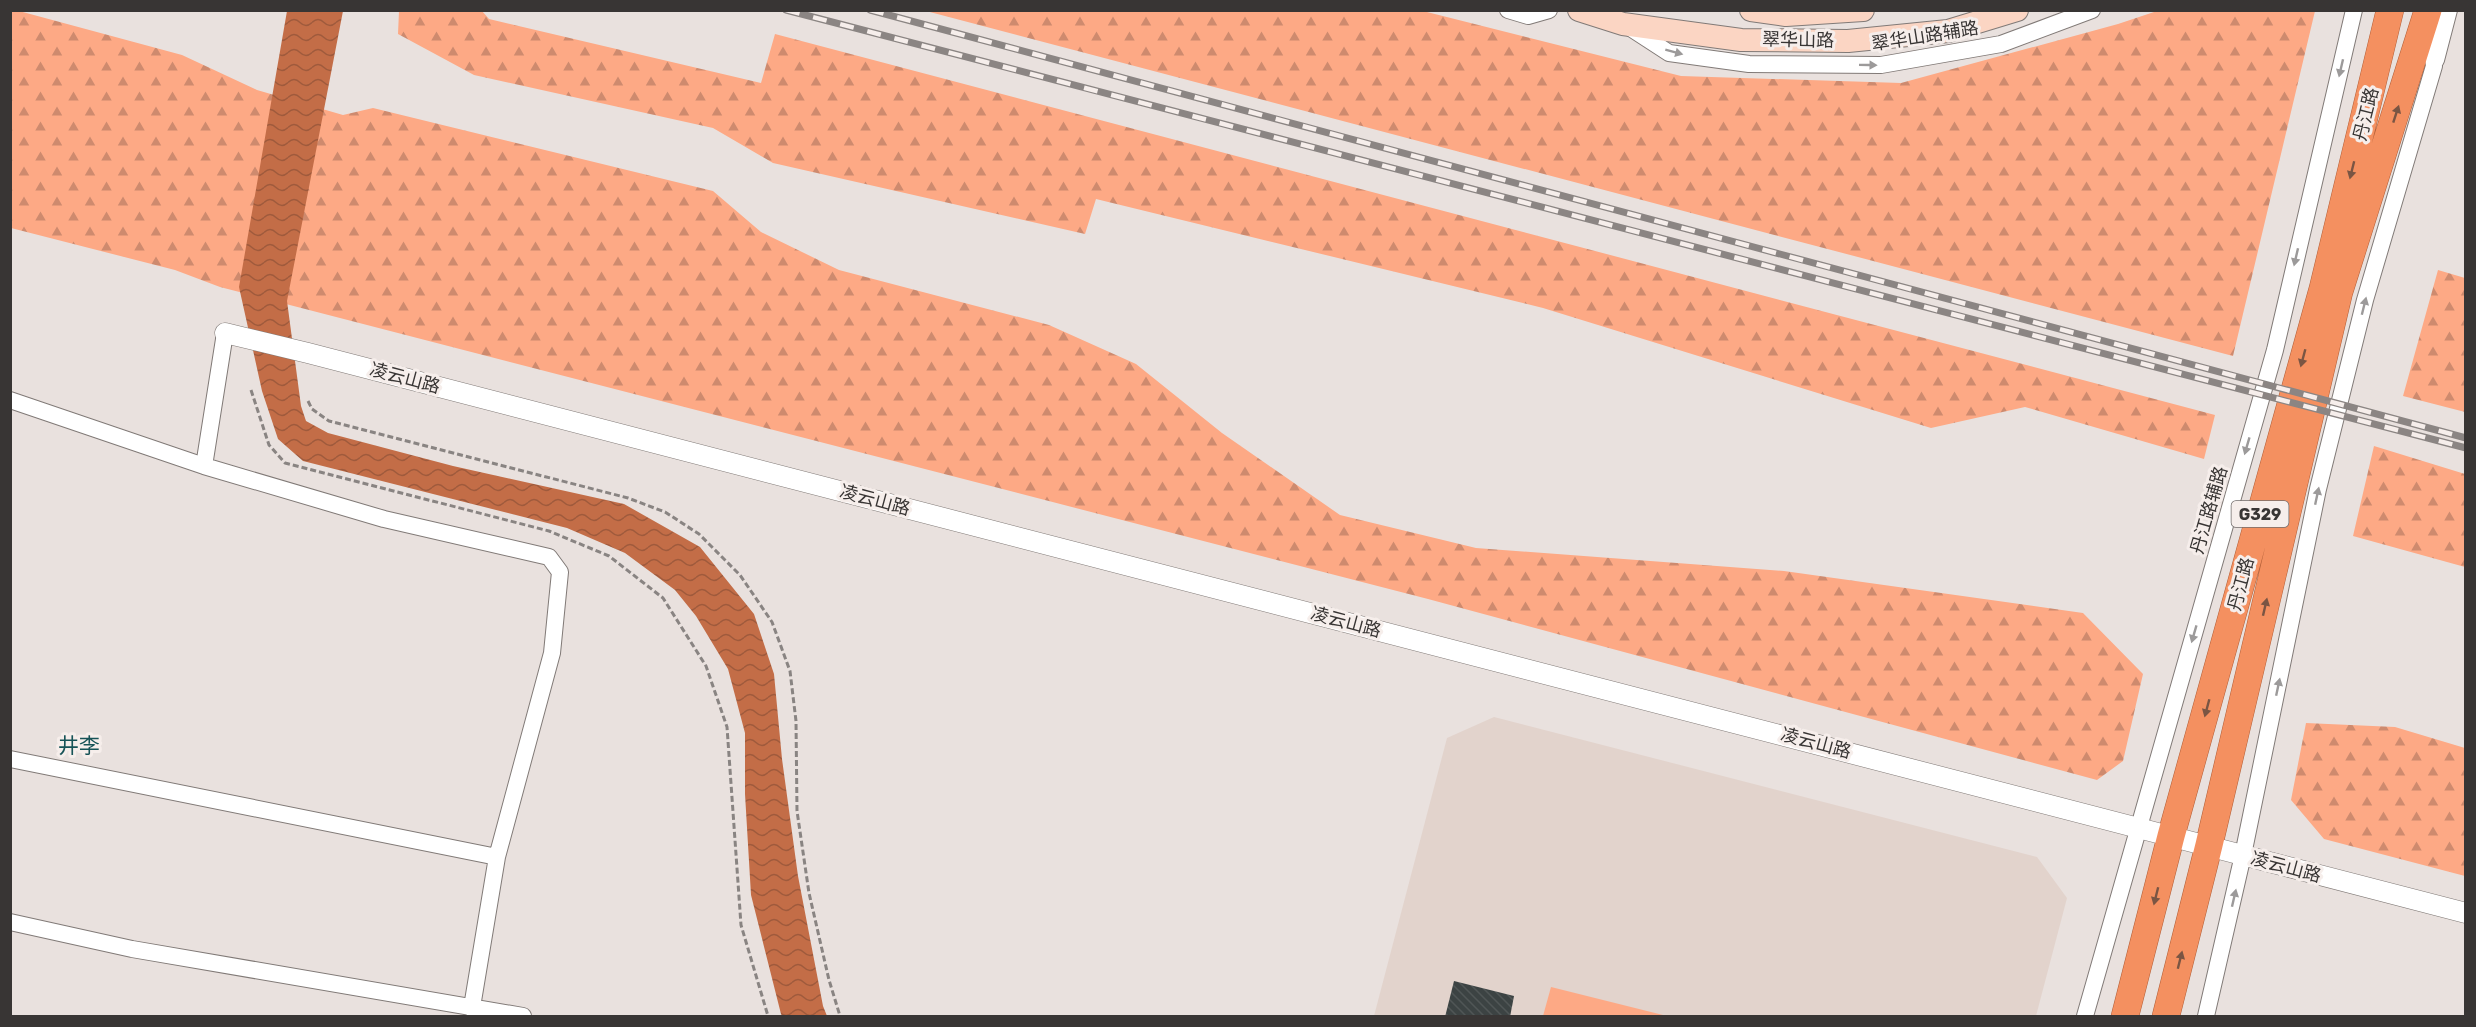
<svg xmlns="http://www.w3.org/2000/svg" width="2476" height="1027" viewBox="0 0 2476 1027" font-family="Rubik,'Noto Sans SC',sans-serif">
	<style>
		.built { fill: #e2d3cc }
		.forest { fill: url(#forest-firs) }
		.garden { fill: #fda985 }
		.water { fill: url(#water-waves) }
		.building { fill: url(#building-back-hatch) }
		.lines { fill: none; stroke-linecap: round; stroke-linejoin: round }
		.minor-casing { stroke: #817a77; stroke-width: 18 }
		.tertiary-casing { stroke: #817a77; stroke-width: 21 }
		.secondary-casing { stroke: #817a77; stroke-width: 24 }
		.trunk-casing { stroke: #b15e37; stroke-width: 28 }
		.path { stroke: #898482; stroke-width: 3; stroke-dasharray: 6 3; stroke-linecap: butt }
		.minor { stroke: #fff; stroke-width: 16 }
		.tertiary { stroke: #fff; stroke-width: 20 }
		.secondary { stroke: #fbd5c3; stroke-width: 22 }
		.trunk { stroke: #f49060; stroke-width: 27 }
		.rail-casing { stroke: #8b8583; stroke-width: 7 }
		.rail { stroke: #f6eeeb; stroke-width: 4.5; stroke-dasharray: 14; stroke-linecap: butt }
		.oneway { fill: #9c9a9a }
		.oneway2 { fill: #7a5543 }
		.labels { text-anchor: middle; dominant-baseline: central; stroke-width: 6; stroke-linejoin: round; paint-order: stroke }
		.shield { fill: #f6eeeb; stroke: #716c6b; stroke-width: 1.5 }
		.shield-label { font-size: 16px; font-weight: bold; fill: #383534 }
		.street-label { font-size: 18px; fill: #383534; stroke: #f6eeeb }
		.quarter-label { font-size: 21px; fill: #175357; stroke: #f6eeeb }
	</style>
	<defs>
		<pattern id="forest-firs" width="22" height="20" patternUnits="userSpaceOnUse" patternTransform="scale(1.5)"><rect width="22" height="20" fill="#fda985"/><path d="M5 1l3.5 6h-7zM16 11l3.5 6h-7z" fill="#ce8a6e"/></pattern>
		<pattern id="water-waves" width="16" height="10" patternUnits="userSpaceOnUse" patternTransform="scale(1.5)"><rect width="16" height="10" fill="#c36d47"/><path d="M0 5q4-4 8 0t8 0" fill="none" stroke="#9f5a3c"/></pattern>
		<pattern id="building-back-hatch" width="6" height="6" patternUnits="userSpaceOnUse" patternTransform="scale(1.5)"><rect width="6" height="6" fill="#3c4343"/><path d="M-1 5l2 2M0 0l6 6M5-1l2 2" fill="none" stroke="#505656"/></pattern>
	</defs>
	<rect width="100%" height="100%" fill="#e9e1de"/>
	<path class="built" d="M1494,717l543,140 30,41 -31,118h-662l73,-278z"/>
	<path class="forest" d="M10,11h9l163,44 75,35 86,25 30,-7 340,83 48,41 78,38 210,55 87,39 86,69 118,82 136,33 308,23 299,42 60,61 -20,87 -26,19 -669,-181 -1208,-312 -45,-17 -164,-42z
		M399,11h83l7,8 272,64 14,-49 1440,381 -11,44 -179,-52 -94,21 -388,-120 -447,-109 -11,35 -312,-71 -60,-35 -239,-53 -76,-41z
		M926,11h497l258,65 220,7 217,-59 39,-13h158l-82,345z
		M2438,270l27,8v134l-62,-16z
		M2374,446l91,28v93l-112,-31z
		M2306,723l89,4 70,21v128l-141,-37 -33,-39z"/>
	<path class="garden" d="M1551,987l116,29h-124z"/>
	<path class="water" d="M287,11h56l-56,290 14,105 5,15 22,12 125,33 171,38 76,43 54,67 20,60 8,85 16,117 25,130 4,10h-45l-1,-2 -30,-119 -6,-101v-61l-17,-64 -32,-53 -21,-26 -50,-37 -58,-25 -264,-67 -25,-22 -16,-48 -23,-104z"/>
	<path class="building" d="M1454,981l60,15 -4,21h-65z"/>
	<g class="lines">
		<g class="minor-casing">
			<path id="minor" d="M1508,10l20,6 21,-6
				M1629,27l40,26 80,11 132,1 120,-21 91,-34
				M2436,60l13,-50
				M10,400l194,66 180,53 165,38 11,15 -8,81 -55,204 -25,150 4,9
				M204,466l21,-133
				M10,759l487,98
				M10,922l122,27 391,67
				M2085,1016l190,-666 79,-340
				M2206,1016l37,-161 75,-366 47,-189 69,-234 -6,-44"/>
		</g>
		<g class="tertiary-casing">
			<path id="tertiary" d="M225,333l83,20 2158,560"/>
		</g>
		<g class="secondary-casing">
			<path id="secondary" d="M1579,10l44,14 118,16 107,1 100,-10 69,-21
				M1751,10l35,5 77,-5"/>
		</g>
		<g class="trunk-casing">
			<path id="trunk" d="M2125,1016l46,-180 152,-548 67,-278
				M2166,1016l43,-171 130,-553 89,-282"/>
		</g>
		<path class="path" d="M251,390l18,55 16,18 264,68 60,25 54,42 43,68 21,61 14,198 27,91
			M308,401l4,8 17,12 299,77 37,14 34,22 41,41 32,47 18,49 6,50 1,90 12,82 20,87 11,36"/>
		<use href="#minor" class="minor"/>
		<use href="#tertiary" class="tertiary"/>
		<use href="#secondary" class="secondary"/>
		<use href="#trunk" class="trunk"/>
		<g class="rail-casing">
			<path id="rail" d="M786,10l1680,438
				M870,10l1596,428"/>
		</g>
		<use href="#rail" class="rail"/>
	</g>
	<defs><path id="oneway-solid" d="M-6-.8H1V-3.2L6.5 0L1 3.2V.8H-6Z" transform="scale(1.5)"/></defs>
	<g class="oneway">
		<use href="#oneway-solid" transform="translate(1674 52) rotate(15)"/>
		<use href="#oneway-solid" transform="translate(1868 65) rotate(1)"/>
		<use href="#oneway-solid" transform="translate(2341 68) rotate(103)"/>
		<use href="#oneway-solid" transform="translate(2296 257) rotate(103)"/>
		<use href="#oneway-solid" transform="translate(2364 306) rotate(-76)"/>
		<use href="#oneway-solid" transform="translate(2247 446) rotate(106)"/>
		<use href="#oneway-solid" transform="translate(2317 496) rotate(-78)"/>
		<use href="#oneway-solid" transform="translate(2194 634) rotate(106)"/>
		<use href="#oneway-solid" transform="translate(2278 687) rotate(-78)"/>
		<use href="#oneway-solid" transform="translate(2234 898) rotate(-77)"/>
	</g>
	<g class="oneway2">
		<use href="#oneway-solid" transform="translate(2396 114) rotate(-72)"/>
		<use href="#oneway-solid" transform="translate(2352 170) rotate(104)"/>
		<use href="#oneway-solid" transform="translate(2303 358) rotate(105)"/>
		<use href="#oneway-solid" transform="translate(2265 607) rotate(-77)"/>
		<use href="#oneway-solid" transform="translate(2207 708) rotate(105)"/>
		<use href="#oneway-solid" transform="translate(2156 896) rotate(104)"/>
		<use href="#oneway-solid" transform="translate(2180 960) rotate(-76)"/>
	</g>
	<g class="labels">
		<rect class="shield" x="2231.5" y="501" width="57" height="26" rx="4.5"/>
		<g class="shield-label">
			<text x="2260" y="514">G329</text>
		</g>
		<g class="street-label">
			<text transform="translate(1925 36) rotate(-9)">翠华山路辅路</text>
			<text transform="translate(1798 40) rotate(1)">翠华山路</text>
			<text transform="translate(2366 114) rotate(-76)">丹江路</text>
			<text transform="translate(405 378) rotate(15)">凌云山路</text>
			<text transform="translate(875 500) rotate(15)">凌云山路</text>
			<text transform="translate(2209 510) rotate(-74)">丹江路辅路</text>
			<text transform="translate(2241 584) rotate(-75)">丹江路</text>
			<text transform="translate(1346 622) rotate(15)">凌云山路</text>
			<text transform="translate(1816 743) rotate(15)">凌云山路</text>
			<text transform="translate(2286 867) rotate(15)">凌云山路</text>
		</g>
		<g class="quarter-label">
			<text x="79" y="745">井李</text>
		</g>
	</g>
	<rect width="2476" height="1027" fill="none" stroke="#383534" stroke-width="24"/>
</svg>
